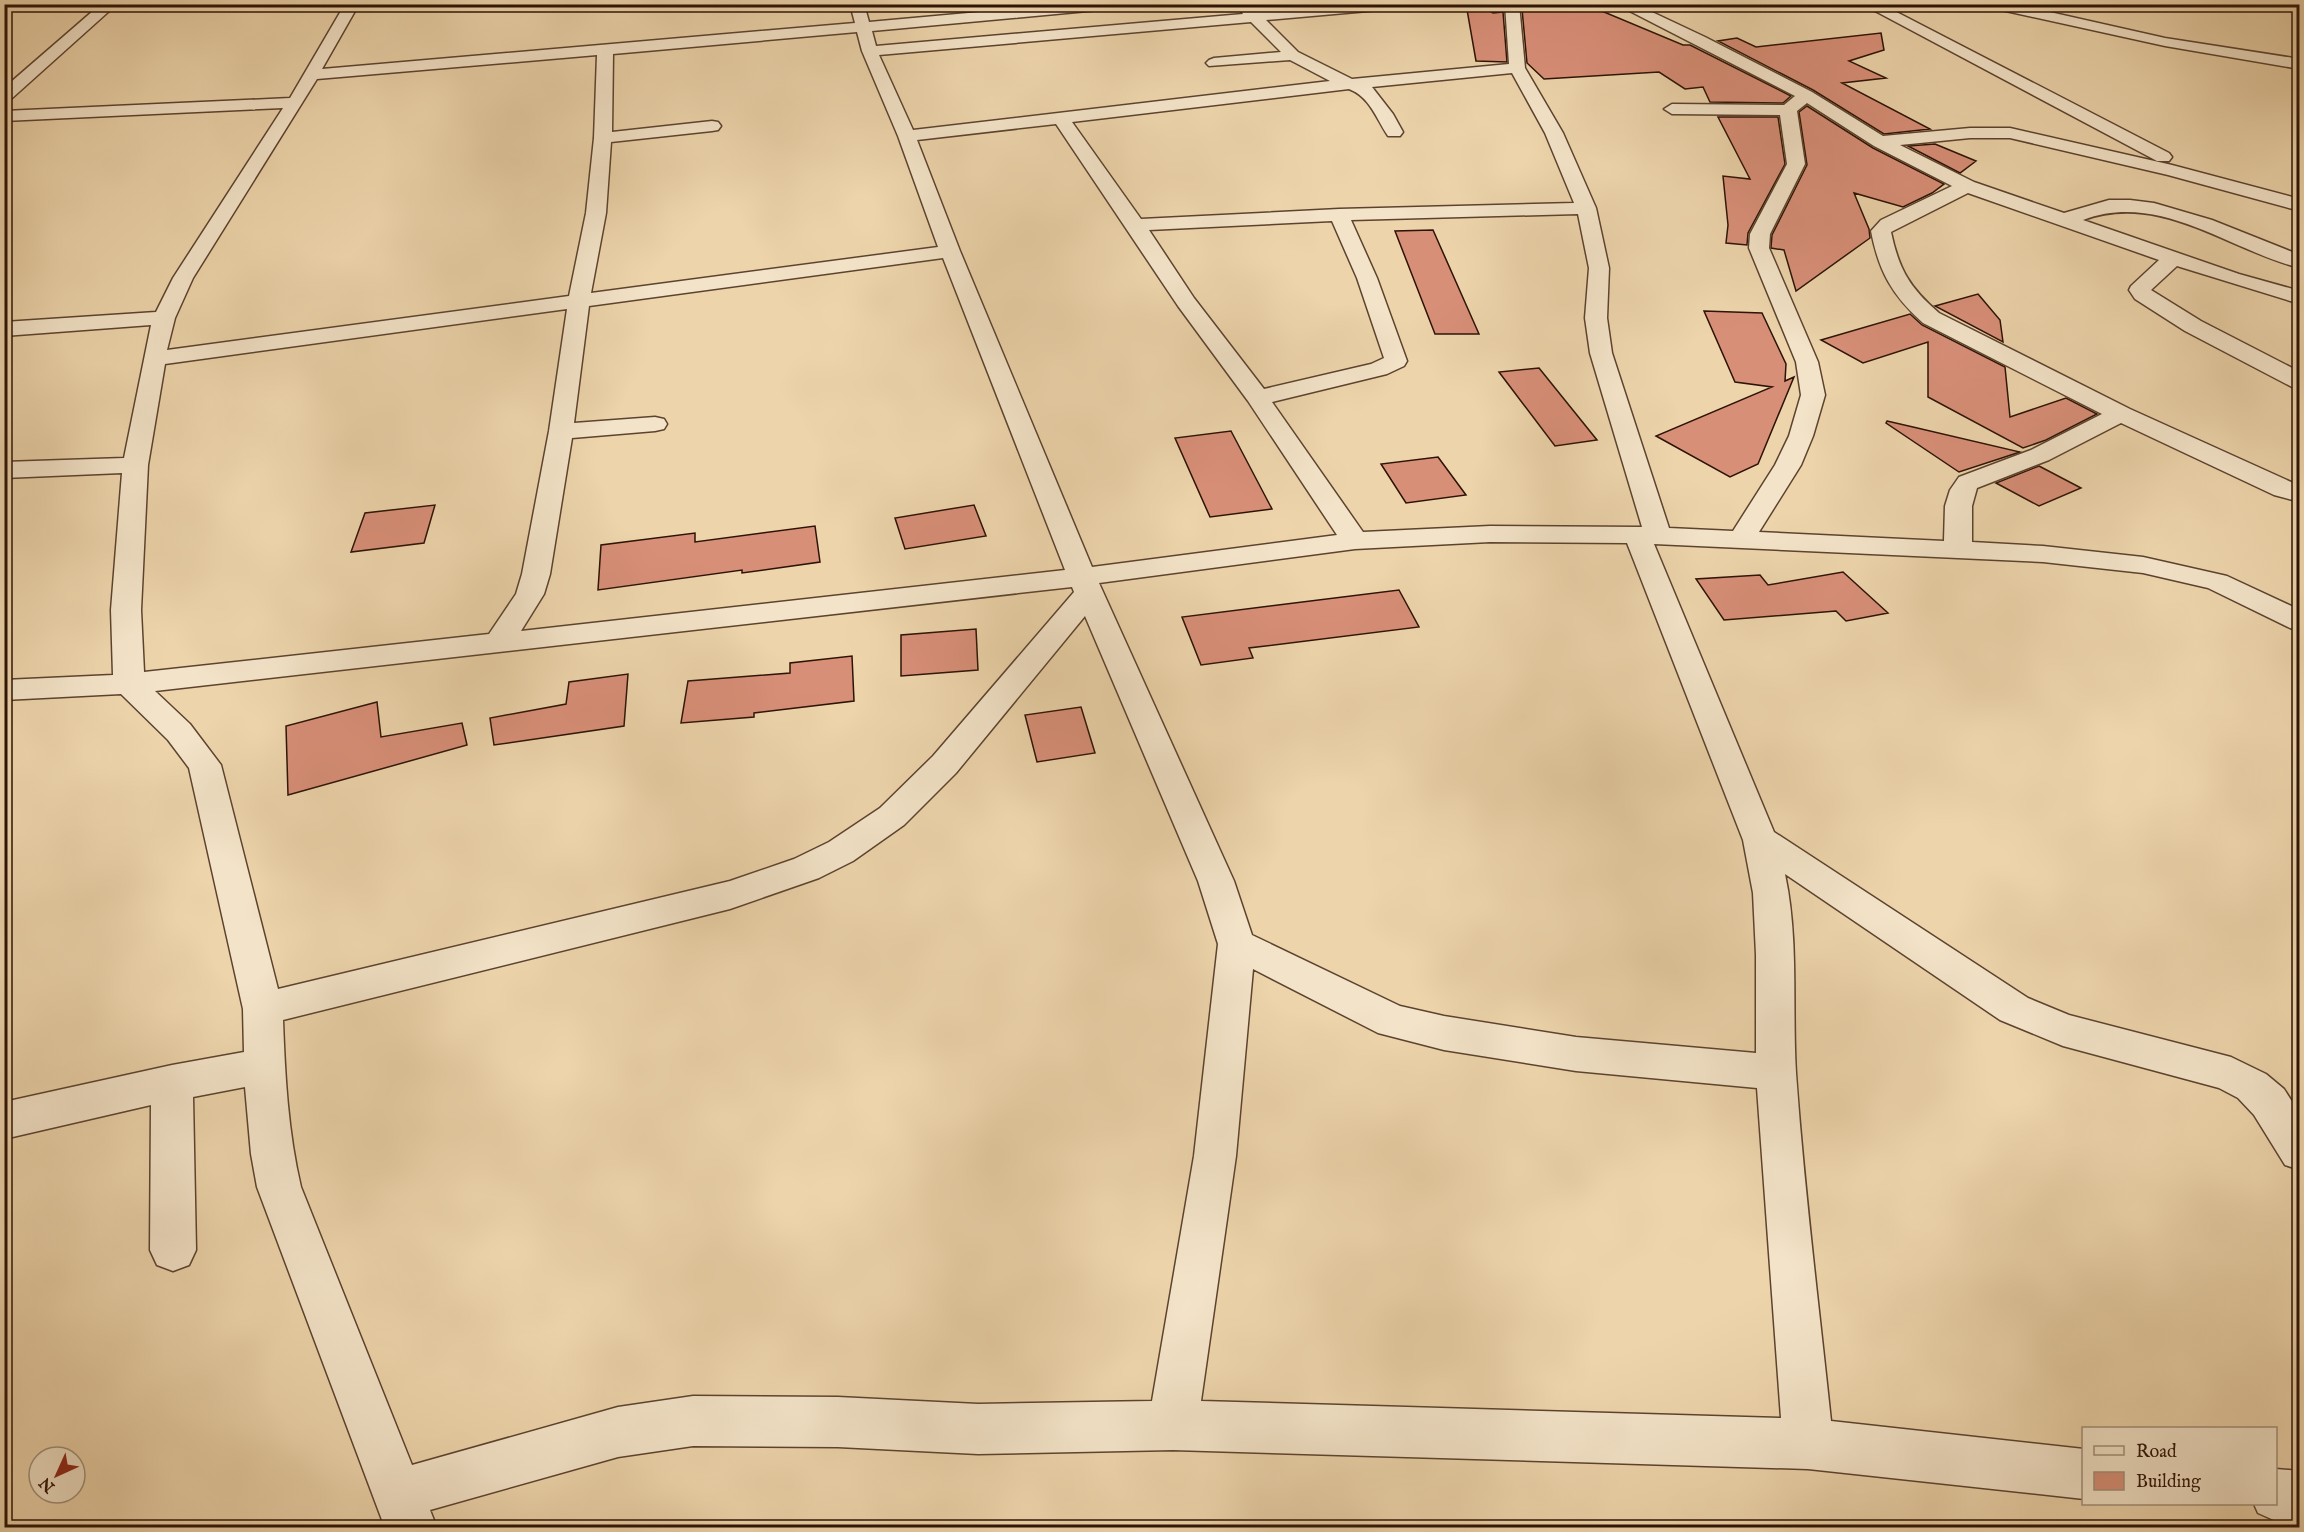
<svg xmlns="http://www.w3.org/2000/svg" width="2304" height="1532" viewBox="0 0 2304 1532" font-family="'IM FELL English',serif">
	<style>
		.building { fill: #d88f78; stroke: #2c1306; stroke-width: 1.5 }
		.lines { fill: none; stroke-linecap: round; stroke-linejoin: round }
		.minor-casing { stroke: #5c432f; stroke-width: 3 }
		.minor { fill: #f3e3c8; fill-rule: evenodd }
	</style>
	<rect width="100%" height="100%" fill="#edd4ab"/>
	<filter id="stains"><feTurbulence type="fractalNoise" baseFrequency=".00333" numOctaves="4"/><feColorMatrix values="0 0 0 0 .2 0 0 0 0 .09 0 0 0 0 .02 0 0 0 .5 -.17"/></filter>
	<radialGradient id="worn" r=".72"><stop offset=".6" stop-color="#630" stop-opacity="0"/><stop offset="1" stop-color="#630" stop-opacity=".3"/></radialGradient>
	<path class="building" d="M1466,4h13l14,9 10,-1 4,50 -31,-1z
		M1557,4h28l98,41h7l101,51 -8,7 -73,-1 -7,-15 -18,2 -26,-17 -115,7 -17,-16 -5,-54z
		M1881,33l3,17 -35,11 37,17 -44,5 88,46 -46,5 -71,-44 -95,-49 19,-3 19,9z
		M1807,106l66,42 71,36 -12,9 -29,14 -49,-14 15,36 1,9 -74,53 -12,-41 -13,-2 1,-13 35,-70 -8,-53z
		M1718,117h60l7,47 -37,69 -1,12 -21,-2 2,-18 -5,-49 27,3z
		M1935,144l41,17 -16,12 -52,-27z
		M1433,230l46,104h-44l-40,-103z
		M1978,294l22,26 3,22 -68,-36z
		M1704,311l58,2 24,51 -1,17 9,-4 -36,87 -28,13 -74,-41 116,-49 -37,-5z
		M1910,314l12,11 83,42 5,50 56,-19 31,16 -51,26 -23,8 -95,-51v-55l-65,21 -42,-23z
		M1539,368l58,72 -42,6 -56,-74z
		M1887,421l26,6 107,25 -61,20 -73,-49z
		M1231,431l41,78 -62,8 -35,-79z
		M1438,457l28,38 -60,8 -25,-39z
		M2039,466l42,22 -42,18 -43,-23z
		M435,505l-11,38 -73,9 14,-39z
		M974,505l12,31 -81,13 -10,-31z
		M815,526l5,36 -78,11v-3l-144,20 3,-45 94,-12v9z
		M1843,572l45,41 -42,8 -10,-10 -112,9 -28,-41 64,-4 8,10z
		M1399,590l20,37 -170,21 4,10 -52,7 -19,-48z
		M976,629l2,41 -77,6v-41z
		M852,656l2,45 -100,12v4l-73,6 7,-42 102,-8v-10z
		M628,674l-4,52 -130,19 -4,-27 76,-14 3,-22z
		M377,702l4,35 81,-14 5,22 -179,50 -2,-69z
		M1081,707l14,46 -58,9 -12,-47z"/>
	<g class="lines">
		<g class="minor-casing">
			<path id="minor" d="M101,4h16l-107,96 -6,2v-14z
				M345,4h14l-37,65 533,-46 -5,-19h14l5,18 198,-18h60l-7,4 -248,23 4,15 367,-32 -6,-10h13l8,8 90,-8h61l-7,4 -136,12 32,32 54,27 157,-15 -4,-60h14l6,64 38,65 33,75 13,60 -2,50 5,35 57,175 64,3 42,-66 14,-29 12,-41 -5,-33 -47,-114 1,-14 37,-70 -7,-49 -108,-1 -8,-5 8,-5 112,1 11,-9 -179,-92h19l70,33 107,55 71,44 87,-8h40l162,37 128,34v12l-132,-36 -158,-37h-40l-70,7 74,37 90,31 45,-13h21l24,3 58,17 88,35v13c-72,-18 -140,-77 -217,-48l156,54 61,17v13l-123,-38 -26,24 50,31 99,51v17l-8,-2 -107,-56 -50,-32 -6,-9 2,-4 28,-26 -191,-67 -77,39c8,38 19,56 48,81l191,96 170,77v16l-26,-7 -153,-72 -72,37 -72,28 -5,18v36l71,4 100,11 84,19 73,34v21l-10,-3 -82,-40 -65,-15 -100,-11 -389,-18 120,288 254,166 41,17 162,42 35,17 18,15 16,25v56l-15,-5 -31,-50 -16,-17 -19,-10 -156,-42 -63,-26 -215,-146c14,65 7,133 11,199 8,116 23,233 35,348l253,28v50l-276,-30 -635,-19 -195,4 -140,-7 -145,-1 -75,11 -188,53 7,18h-52l-128,-341 -6,-33 -6,-67 -52,10 3,153 -7,15 -16,6 -16,-6 -7,-15 1,-145 -147,34v-37l168,-37 72,-13 -1,-43 -54,-241 -21,-28 -47,-46 -117,6v-20l109,-5 -2,-65 11,-137 -118,5v-16l120,-4 27,-133 -147,11v-14l152,-10 17,-34 110,-170 -279,13v-10l286,-13zM1251,22l30,30 -67,6 -5,2 -3,3 3,3 81,-6 40,21 -417,49 -34,-75zM857,32l5,19 36,85 40,111 -347,46 15,-80 5,-71 101,-11 6,-1 3,-4 -3,-4 -6,-1 -100,11 1,-78zM597,55l-3,83 -8,75 -17,83 -402,54 8,-32 18,-40 124,-199zM1512,73l33,60 29,70 -235,6 -198,10 -69,-97 277,-33c21,8 27,29 39,47h12l3,-4 -10,-18 -21,-27zM1807,103l67,43 78,40 -71,34 -10,11c8,41 21,64 52,92l179,91 -71,36 -72,27 -9,13 -5,16 -1,35 -185,-9 42,-67 12,-29 12,-41 -7,-33 -49,-114 1,-14 35,-70 -8,-53zM1056,124l122,182 70,95 89,134 -245,32 -132,-316 -43,-111zM1578,214l11,54 -4,50 5,35 52,174 -152,-1 -127,6 -91,-130 115,-28 17,-8 3,-5 -30,-83 -26,-58zM1332,221l25,57 27,80 -13,6 -107,25 -70,-91 -45,-68zM943,258l122,312 -544,61 23,-37 6,-20 22,-136 83,-7 9,-2 3,-5 -3,-5 -9,-2 -81,6 15,-117zM567,309l-18,122 -27,143 -6,20 -27,40 -345,38 -3,-62 7,-145 17,-101zM1490,542l137,1 116,297 10,53 3,62v98l-180,-16 -132,-21 -44,-10 -148,-71 -18,-54 -135,-298 256,-34zM1072,587l2,5 -141,164 -53,52 -51,34 -35,17 -64,22 -452,108 -57,-224 -31,-41 -35,-33zM1085,616l113,265 20,63 -24,212 -42,245 -174,3 -140,-7 -145,-1 -75,11 -206,58 -111,-278c-13,-55 -16,-111 -18,-167l447,-111 89,-31 34,-17 51,-36 52,-52zM1253,969l125,64 66,17 132,21 181,17 24,330 -580,-17 35,-245z
				M1862,4h19l288,149 3,4 -3,4h-12z
				M1985,4h29l151,34 135,21v10l-135,-23 -173,-38z
				M2270,4l30,1v8l-28,-6z
				M2276,1469l24,2v52l-24,-2 -18,-8 -4,-9h22z"/>
		</g>
		<use href="#minor" class="minor"/>
	</g>
	<rect width="2304" height="1532" fill="none" stroke="#edd4ab" stroke-width="24"/>
	<rect x="6" y="6" width="2292" height="1520" fill="none" stroke="#2c1306" stroke-width="3"/>
	<rect x="12" y="12" width="2280" height="1508" fill="none" stroke="#2c1306" stroke-width="1.5"/>
	<rect x="2082" y="1427" width="195" height="78" fill="#f3e3c8" stroke="#a3907a" stroke-width="1.5"/>
	<rect x="2094" y="1446" width="30" height="9" fill="#f3e3c8" stroke="#a3907a" stroke-width="1.5"/>
	<text x="2136" y="1457" font-size="18" fill="#2c1306">Road</text>
	<rect x="2094" y="1472" width="30" height="18" fill="#d88f78" stroke="#a3907a" stroke-width="1.5"/>
	<text x="2136" y="1487" font-size="18" fill="#2c1306">Building</text>
	<g transform="translate(57 1475) rotate(225)"><circle r="28" fill="#f3e3c8" stroke="#a3907a" stroke-width="1.5"/>
	<path d="M0-4.5L10 22L0 15L-10 22Z" fill="#8f2418"/>
	<text y="-9" font-size="16" font-weight="bold" text-anchor="middle" fill="#2c1306">N</text>
	</g>
	<rect width="100%" height="100%" filter="url(#stains)"/>
	<rect width="100%" height="100%" fill="url(#worn)"/>
</svg>
